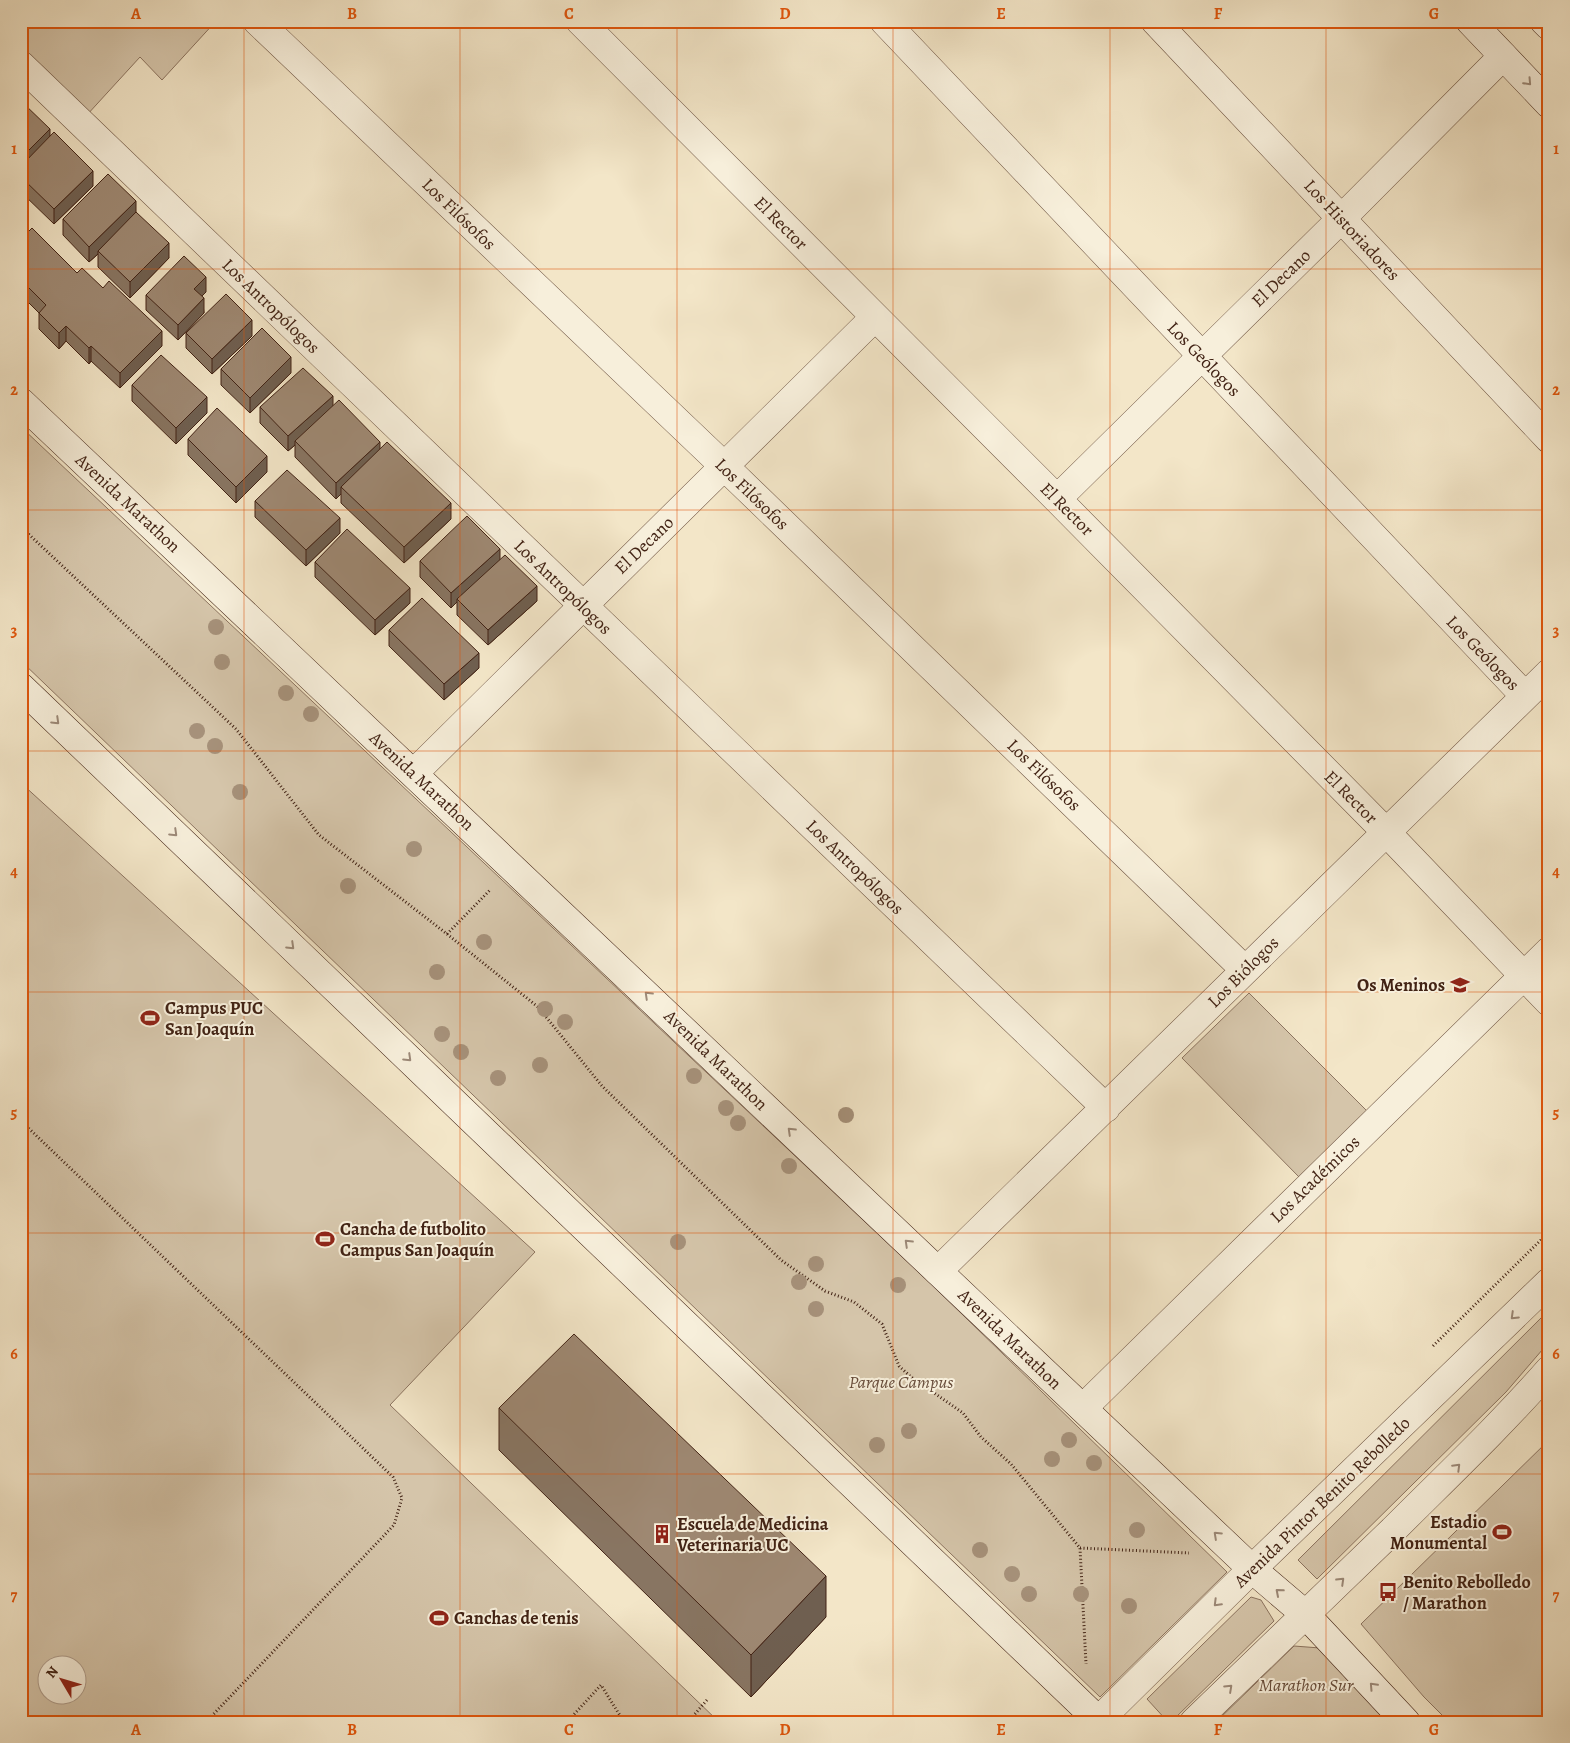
<svg xmlns="http://www.w3.org/2000/svg" width="1570" height="1743" viewBox="0 0 1570 1743" font-family="Alegreya,serif">
	<style>
		.green { fill: #d5c5aa; stroke: #8c7460; fill-rule: evenodd }
		.lines { fill: none; stroke-linecap: round; stroke-linejoin: round }
		.minor-casing { stroke: #6e5442; stroke-width: 29 }
		.tertiary-casing { stroke: #6e5442; stroke-width: 29 }
		.secondary-casing { stroke: #422315; stroke-width: 29 }
		.path { stroke: #422315; stroke-width: 3; stroke-dasharray: 1 2.5; stroke-linecap: butt }
		.minor { stroke: #f7efdb; stroke-width: 28 }
		.tertiary { stroke: #f7efdb; stroke-width: 28 }
		.secondary { stroke: #f7efdb; stroke-width: 28 }
		.tree { fill: #a6917a }
		.wall { fill: #887562; stroke: #422315 }
		.shaded-wall { fill: #6f5f50; stroke: #422315 }
		.building { fill: #9e8872; stroke: #422315 }
		.oneway { stroke: #9c8978 }
		.grid { fill: none; stroke: #e0560c; stroke-width: 1; stroke-opacity: 0.55 }
		.labels { text-anchor: middle; dominant-baseline: central; stroke-width: 4; stroke-linejoin: round; paint-order: stroke }
		.street-label { font-size: 18px; fill: #422315; stroke: #f7efdb }
		.poi-label { font-size: 18px; font-weight: bold; fill: #422315; stroke: #f7efdb; text-anchor: start }
		.park-label { font-size: 18px; font-style: italic; fill: #674c3a; stroke: #f7efdb }
		.neatline { fill: none; stroke: #e0560c; stroke-width: 2 }
		.grid-label { font-size: 16px; text-anchor: middle; font-weight: bold; fill: #e0560c }
	</style>
	<rect width="100%" height="100%" fill="#f3e6c8"/>
	<filter id="stains"><feTurbulence type="fractalNoise" baseFrequency=".004" numOctaves="4"/><feColorMatrix values="0 0 0 0 .2 0 0 0 0 .09 0 0 0 0 .02 0 0 0 .5 -.17"/></filter>
	<radialGradient id="worn" r=".72"><stop offset=".6" stop-color="#630" stop-opacity="0"/><stop offset="1" stop-color="#630" stop-opacity=".3"/></radialGradient>
	<path class="green" d="M216,21l-54,59 -22,-23 -54,59 -65,-62v-32z
		M21,427l909,856 297,289 -127,125 -1079,-1036z
		M21,783l514,469 -145,153 329,317h-698zM48,1666h30v30h-30z
		M1249,993l118,118 -68,66 -117,-119z
		M1549,1310v32l-43,50 -189,187 -19,-19z
		M1549,1440v282h-100l-25,-25 -63,-73z
		M1251,1597l10,3 13,21 -103,101h-3l-21,-23z
		M1294,1646l26,2 68,74h-172z"/>
	<g class="lines">
		<g class="minor-casing">
			<path id="minor" d="M257,21l467,445 521,504
				M580,21l477,478 329,333 163,170
				M884,21l641,675
				M1155,21l394,418
				M21,65l1085,1043
				M1057,499l284,-280 162,-163
				M414,773l461,-456
				M938,1271l611,-598
				M1083,1408l466,-457"/>
		</g>
		<g class="tertiary-casing">
			<path id="tertiary" d="M1097,1722l155,-153 297,-287
				M1194,1722c67,-64 133,-128 199,-192 53,-53 107,-104 156,-160"/>
		</g>
		<g class="secondary-casing">
			<path id="secondary" d="M1470,21l79,83
				M1544,21l5,5
				M21,402l1231,1167 54,46 100,107
				M21,687l1079,1035"/>
		</g>
		<path class="path" d="M21,527l215,202 83,106 128,99 91,73 64,79 179,174 44,31 29,11 28,22 17,42 12,11 52,36 18,24 30,27 69,84 6,116
			M447,934l43,-44
			M21,1121l372,356 9,21 -8,27 -188,197
			M1433,1346l116,-114
			M1080,1548l109,5
			M567,1722l34,-37 23,37
			M688,1722l19,-22"/>
		<use href="#minor" class="minor"/>
		<use href="#tertiary" class="tertiary"/>
		<use href="#secondary" class="secondary"/>
	</g>
	<g class="tree">
		<circle cx="216" cy="627" r="8"/>
		<circle cx="222" cy="662" r="8"/>
		<circle cx="286" cy="693" r="8"/>
		<circle cx="311" cy="714" r="8"/>
		<circle cx="197" cy="731" r="8"/>
		<circle cx="215" cy="746" r="8"/>
		<circle cx="240" cy="792" r="8"/>
		<circle cx="414" cy="849" r="8"/>
		<circle cx="348" cy="886" r="8"/>
		<circle cx="484" cy="942" r="8"/>
		<circle cx="437" cy="972" r="8"/>
		<circle cx="545" cy="1009" r="8"/>
		<circle cx="565" cy="1022" r="8"/>
		<circle cx="442" cy="1034" r="8"/>
		<circle cx="461" cy="1052" r="8"/>
		<circle cx="540" cy="1065" r="8"/>
		<circle cx="694" cy="1076" r="8"/>
		<circle cx="498" cy="1078" r="8"/>
		<circle cx="726" cy="1108" r="8"/>
		<circle cx="846" cy="1115" r="8"/>
		<circle cx="738" cy="1123" r="8"/>
		<circle cx="789" cy="1166" r="8"/>
		<circle cx="678" cy="1242" r="8"/>
		<circle cx="816" cy="1264" r="8"/>
		<circle cx="799" cy="1282" r="8"/>
		<circle cx="898" cy="1285" r="8"/>
		<circle cx="816" cy="1309" r="8"/>
		<circle cx="909" cy="1431" r="8"/>
		<circle cx="1069" cy="1440" r="8"/>
		<circle cx="877" cy="1445" r="8"/>
		<circle cx="1052" cy="1459" r="8"/>
		<circle cx="1094" cy="1463" r="8"/>
		<circle cx="1137" cy="1530" r="8"/>
		<circle cx="980" cy="1550" r="8"/>
		<circle cx="1012" cy="1574" r="8"/>
		<circle cx="1029" cy="1594" r="8"/>
		<circle cx="1081" cy="1594" r="8"/>
		<circle cx="1129" cy="1606" r="8"/>
	</g>
	<path class="wall" d="M21,101l72,85 -39,38 -33,-32z
		M136,212l33,46 -39,40 -32,-31v-13l-9,8 -26,-27v-16z
		M21,239l56,34 85,73 -42,42 -29,-27 -2,3 -23,-23 -7,8 -20,-20v-16l-18,-18z
		M206,292l-4,4 2,17 -26,27 -32,-30v-15z
		M186,333l66,3 -40,38 -26,-26z
		M221,369l70,4 -41,40 -29,-28z
		M132,385l75,28 -31,31 -44,-43z
		M333,406l47,43 71,70 -47,44 -63,-60v-9l-5,5 -41,-42v-12l-7,6 -28,-28v-16z
		M188,439l79,33 -31,31 -48,-48z
		M255,501l85,32 -34,33 -51,-49z
		M500,560l37,41 -49,44 -31,-30v-13l-6,6 -31,-31v-16z
		M315,562l95,41 -35,32 -60,-58z
		M389,630l90,38 -35,32 -55,-54z
		M499,1408l327,209 -75,80 -252,-247z"/>
	<path class="shaded-wall" d="M50,129v16l-29,29v-16z
		M93,171v15l-39,38v-15z
		M136,201v15l-38,35v3l-9,8v-15z
		M169,243v15l-39,40v-16z
		M206,277v15l-12,12v-15z
		M204,298v15l-26,27v-15z
		M252,320v16l-40,38v-15z
		M66,326v15l-7,8v-16z
		M162,331v15l-42,42v-15z
		M91,346v15l-2,3v-16z
		M291,357v16l-41,40v-15z
		M333,396v16l-38,29v4l-7,6v-15z
		M207,397v16l-31,31v-16z
		M380,442v15l-39,30v7l-5,5v-16z
		M267,456v16l-31,31v-16z
		M451,503v16l-47,44v-16z
		M340,518v15l-34,33v-16z
		M500,549v15l-43,35v3l-6,6v-15z
		M537,586v15l-49,44v-15z
		M410,588v15l-35,32v-15z
		M479,653v15l-35,32v-16z
		M826,1576v41l-75,80v-42z"/>
	<path class="building" d="M21,101l29,28 -29,29z
		M54,132l39,39 -39,38 -33,-32v-11z
		M108,174l28,27 -47,46 -26,-28z
		M136,212l33,31 -39,39 -32,-31z
		M32,228l45,45 5,-5 21,20 6,-7 53,50 -42,42 -29,-27 -2,2 -23,-22 -7,7 -20,-20 7,-8 -25,-25v-41z
		M184,256l22,21 -12,12 10,9 -26,27 -32,-30z
		M226,294l26,26 -40,39 -26,-26z
		M262,328l29,29 -41,41 -29,-29z
		M161,355l46,42 -31,31 -44,-43z
		M303,368l30,28 -45,40 -28,-29z
		M339,400l41,42 -44,41 -41,-42z
		M217,408l50,48 -31,31 -48,-48z
		M387,442l64,61 -47,44 -63,-60z
		M287,470l53,48 -34,32 -51,-49z
		M467,516l33,33 -49,44 -31,-32z
		M347,529l63,59 -35,32 -60,-58z
		M505,555l32,31 -49,44 -31,-31z
		M422,598l57,55 -35,31 -55,-54z
		M574,1334l252,242 -75,79 -252,-247z"/>
	<defs><path id="oneway-chevron" d="M-2-3.5L2.5 0L-2 3.5" fill="none" stroke-width="1.6" stroke-linecap="round" stroke-linejoin="round" transform="scale(1.25)"/></defs>
	<g class="oneway">
		<use href="#oneway-chevron" transform="translate(1528 82) rotate(47)"/>
		<use href="#oneway-chevron" transform="translate(56 721) rotate(44)"/>
		<use href="#oneway-chevron" transform="translate(174 833) rotate(44)"/>
		<use href="#oneway-chevron" transform="translate(291 946) rotate(44)"/>
		<use href="#oneway-chevron" transform="translate(648 995) rotate(-136)"/>
		<use href="#oneway-chevron" transform="translate(408 1058) rotate(44)"/>
		<use href="#oneway-chevron" transform="translate(791 1131) rotate(-136)"/>
		<use href="#oneway-chevron" transform="translate(908 1243) rotate(-136)"/>
		<use href="#oneway-chevron" transform="translate(1514 1316) rotate(136)"/>
		<use href="#oneway-chevron" transform="translate(1457 1467) rotate(-45)"/>
		<use href="#oneway-chevron" transform="translate(1217 1535) rotate(-137)"/>
		<use href="#oneway-chevron" transform="translate(1341 1581) rotate(-44)"/>
		<use href="#oneway-chevron" transform="translate(1279 1592) rotate(-139)"/>
		<use href="#oneway-chevron" transform="translate(1217 1603) rotate(135)"/>
		<use href="#oneway-chevron" transform="translate(1373 1686) rotate(-133)"/>
		<use href="#oneway-chevron" transform="translate(1229 1688) rotate(-43)"/>
	</g>
	<path class="grid" d="M244,21v1701M460,21v1701M677,21v1701M893,21v1701M1110,21v1701M1326,21v1701M21,269h1528M21,510h1528M21,751h1528M21,992h1528M21,1233h1528M21,1474h1528"/>
	<defs>
		<g id="school-bare" transform="scale(1.5)"><path d="M0-5L7-2L0 1L-7-2ZM-4 1L0 2.5L4 1V4Q0 6-4 4Z" fill="#8f2418" stroke="#f7efdb" stroke-width="2.5" paint-order="stroke"/></g>
		<g id="stadium-bare" transform="scale(1.5)"><path d="M0-5a6.5 5 0 1 0 0 10a6.5 5 0 1 0 0-10ZM-3.5-1.8h7v3.6h-7Z" fill="#8f2418" stroke="#f7efdb" stroke-width="2.5" paint-order="stroke"/></g>
		<g id="building-bare" transform="scale(1.5)"><path d="M-4-6H4V6H1V3H-1V6H-4ZM-2.5-4.3h1.7v1.8h-1.7ZM.8-4.3h1.7v1.8H.8ZM-2.5-1h1.7V.8h-1.7ZM.8-1h1.7V.8H.8Z" fill="#8f2418" stroke="#f7efdb" stroke-width="2.5" paint-order="stroke"/></g>
		<g id="bus-bare" transform="scale(1.5)"><path d="M-5-6H5V4H4V6H2V4H-2V6H-4V4H-5ZM-3.5-4V0h7V-4ZM-3.5 1.2v1.5H-2V1.2ZM2 1.2v1.5H3.5V1.2Z" fill="#8f2418" stroke="#f7efdb" stroke-width="2.5" paint-order="stroke"/></g>
	</defs>
	<g fill-rule="evenodd">
		<use href="#school-bare" x="1460" y="985"/>
		<use href="#stadium-bare" x="150" y="1018"/>
		<use href="#stadium-bare" x="325" y="1239"/>
		<use href="#stadium-bare" x="1502" y="1532"/>
		<use href="#building-bare" x="662" y="1534"/>
		<use href="#bus-bare" x="1388" y="1592"/>
		<use href="#stadium-bare" x="439" y="1618"/>
	</g>
	<g class="labels">
		<g class="street-label">
			<text transform="translate(459 214) rotate(44)">Los Filósofos</text>
			<text transform="translate(781 223) rotate(45)">El Rector</text>
			<text transform="translate(1352 230) rotate(47)">Los Historiadores</text>
			<text transform="translate(1281 278) rotate(-44)">El Decano</text>
			<text transform="translate(271 306) rotate(44)">Los Antropólogos</text>
			<text transform="translate(1204 359) rotate(46)">Los Geólogos</text>
			<text transform="translate(752 494) rotate(44)">Los Filósofos</text>
			<text transform="translate(128 503) rotate(43)">Avenida Marathon</text>
			<text transform="translate(1067 509) rotate(45)">El Rector</text>
			<text transform="translate(644 545) rotate(-44)">El Decano</text>
			<text transform="translate(563 587) rotate(44)">Los Antropólogos</text>
			<text transform="translate(1483 653) rotate(46)">Los Geólogos</text>
			<text transform="translate(1044 775) rotate(44)">Los Filósofos</text>
			<text transform="translate(422 781) rotate(43)">Avenida Marathon</text>
			<text transform="translate(1351 797) rotate(45)">El Rector</text>
			<text transform="translate(855 867) rotate(44)">Los Antropólogos</text>
			<text transform="translate(1243 972) rotate(-45)">Los Biólogos</text>
			<text transform="translate(716 1060) rotate(44)">Avenida Marathon</text>
			<text transform="translate(1315 1179) rotate(-44)">Los Académicos</text>
			<text transform="translate(1010 1339) rotate(44)">Avenida Marathon</text>
			<text transform="translate(1322 1502) rotate(-44)">Avenida Pintor Benito Rebolledo</text>
		</g>
		<g class="poi-label">
			<text x="1445" y="985" text-anchor="end">Os Meninos</text>
			<text x="165" y="1008">Campus PUC<tspan x="165" dy="21">San Joaquín</tspan></text>
			<text x="340" y="1229">Cancha de futbolito<tspan x="340" dy="21">Campus San Joaquín</tspan></text>
			<text x="1487" y="1522" text-anchor="end">Estadio<tspan x="1487" dy="21">Monumental</tspan></text>
			<text x="677" y="1524">Escuela de Medicina<tspan x="677" dy="21">Veterinaria UC</tspan></text>
			<text x="1403" y="1582">Benito Rebolledo<tspan x="1403" dy="21">/ Marathon</tspan></text>
			<text x="454" y="1618">Canchas de tenis</text>
		</g>
		<g class="park-label">
			<text x="901" y="1382">Parque Campus</text>
			<text x="1306" y="1685">Marathon Sur</text>
		</g>
	</g>
	<rect width="1570" height="1743" fill="none" stroke="#f3e6c8" stroke-width="55"/>
	<g transform="translate(62 1680) rotate(308)"><circle r="24" fill="#f7efdb" stroke="#af9d8c"/>
	<path d="M0-4L9 19L0 12L-9 19Z" fill="#8f2418"/>
	<text y="-8" font-size="14" font-weight="bold" text-anchor="middle" fill="#422315">N</text>
	</g>
	<rect x="28" y="28" width="1514" height="1688" class="neatline"/>
	<g class="grid-label">
		<text x="136" y="19">A</text>
		<text x="352" y="19">B</text>
		<text x="569" y="19">C</text>
		<text x="785" y="19">D</text>
		<text x="1001" y="19">E</text>
		<text x="1218" y="19">F</text>
		<text x="1434" y="19">G</text>
		<text x="14" y="154">1</text>
		<text x="1556" y="154">1</text>
		<text x="14" y="395">2</text>
		<text x="1556" y="395">2</text>
		<text x="14" y="636">3</text>
		<text x="1556" y="636">3</text>
		<text x="14" y="877">4</text>
		<text x="1556" y="877">4</text>
		<text x="14" y="1118">5</text>
		<text x="1556" y="1118">5</text>
		<text x="14" y="1359">6</text>
		<text x="1556" y="1359">6</text>
		<text x="14" y="1601">7</text>
		<text x="1556" y="1601">7</text>
		<text x="136" y="1735">A</text>
		<text x="352" y="1735">B</text>
		<text x="569" y="1735">C</text>
		<text x="785" y="1735">D</text>
		<text x="1001" y="1735">E</text>
		<text x="1218" y="1735">F</text>
		<text x="1434" y="1735">G</text>
	</g>
	<rect width="100%" height="100%" filter="url(#stains)"/>
	<rect width="100%" height="100%" fill="url(#worn)"/>
</svg>
